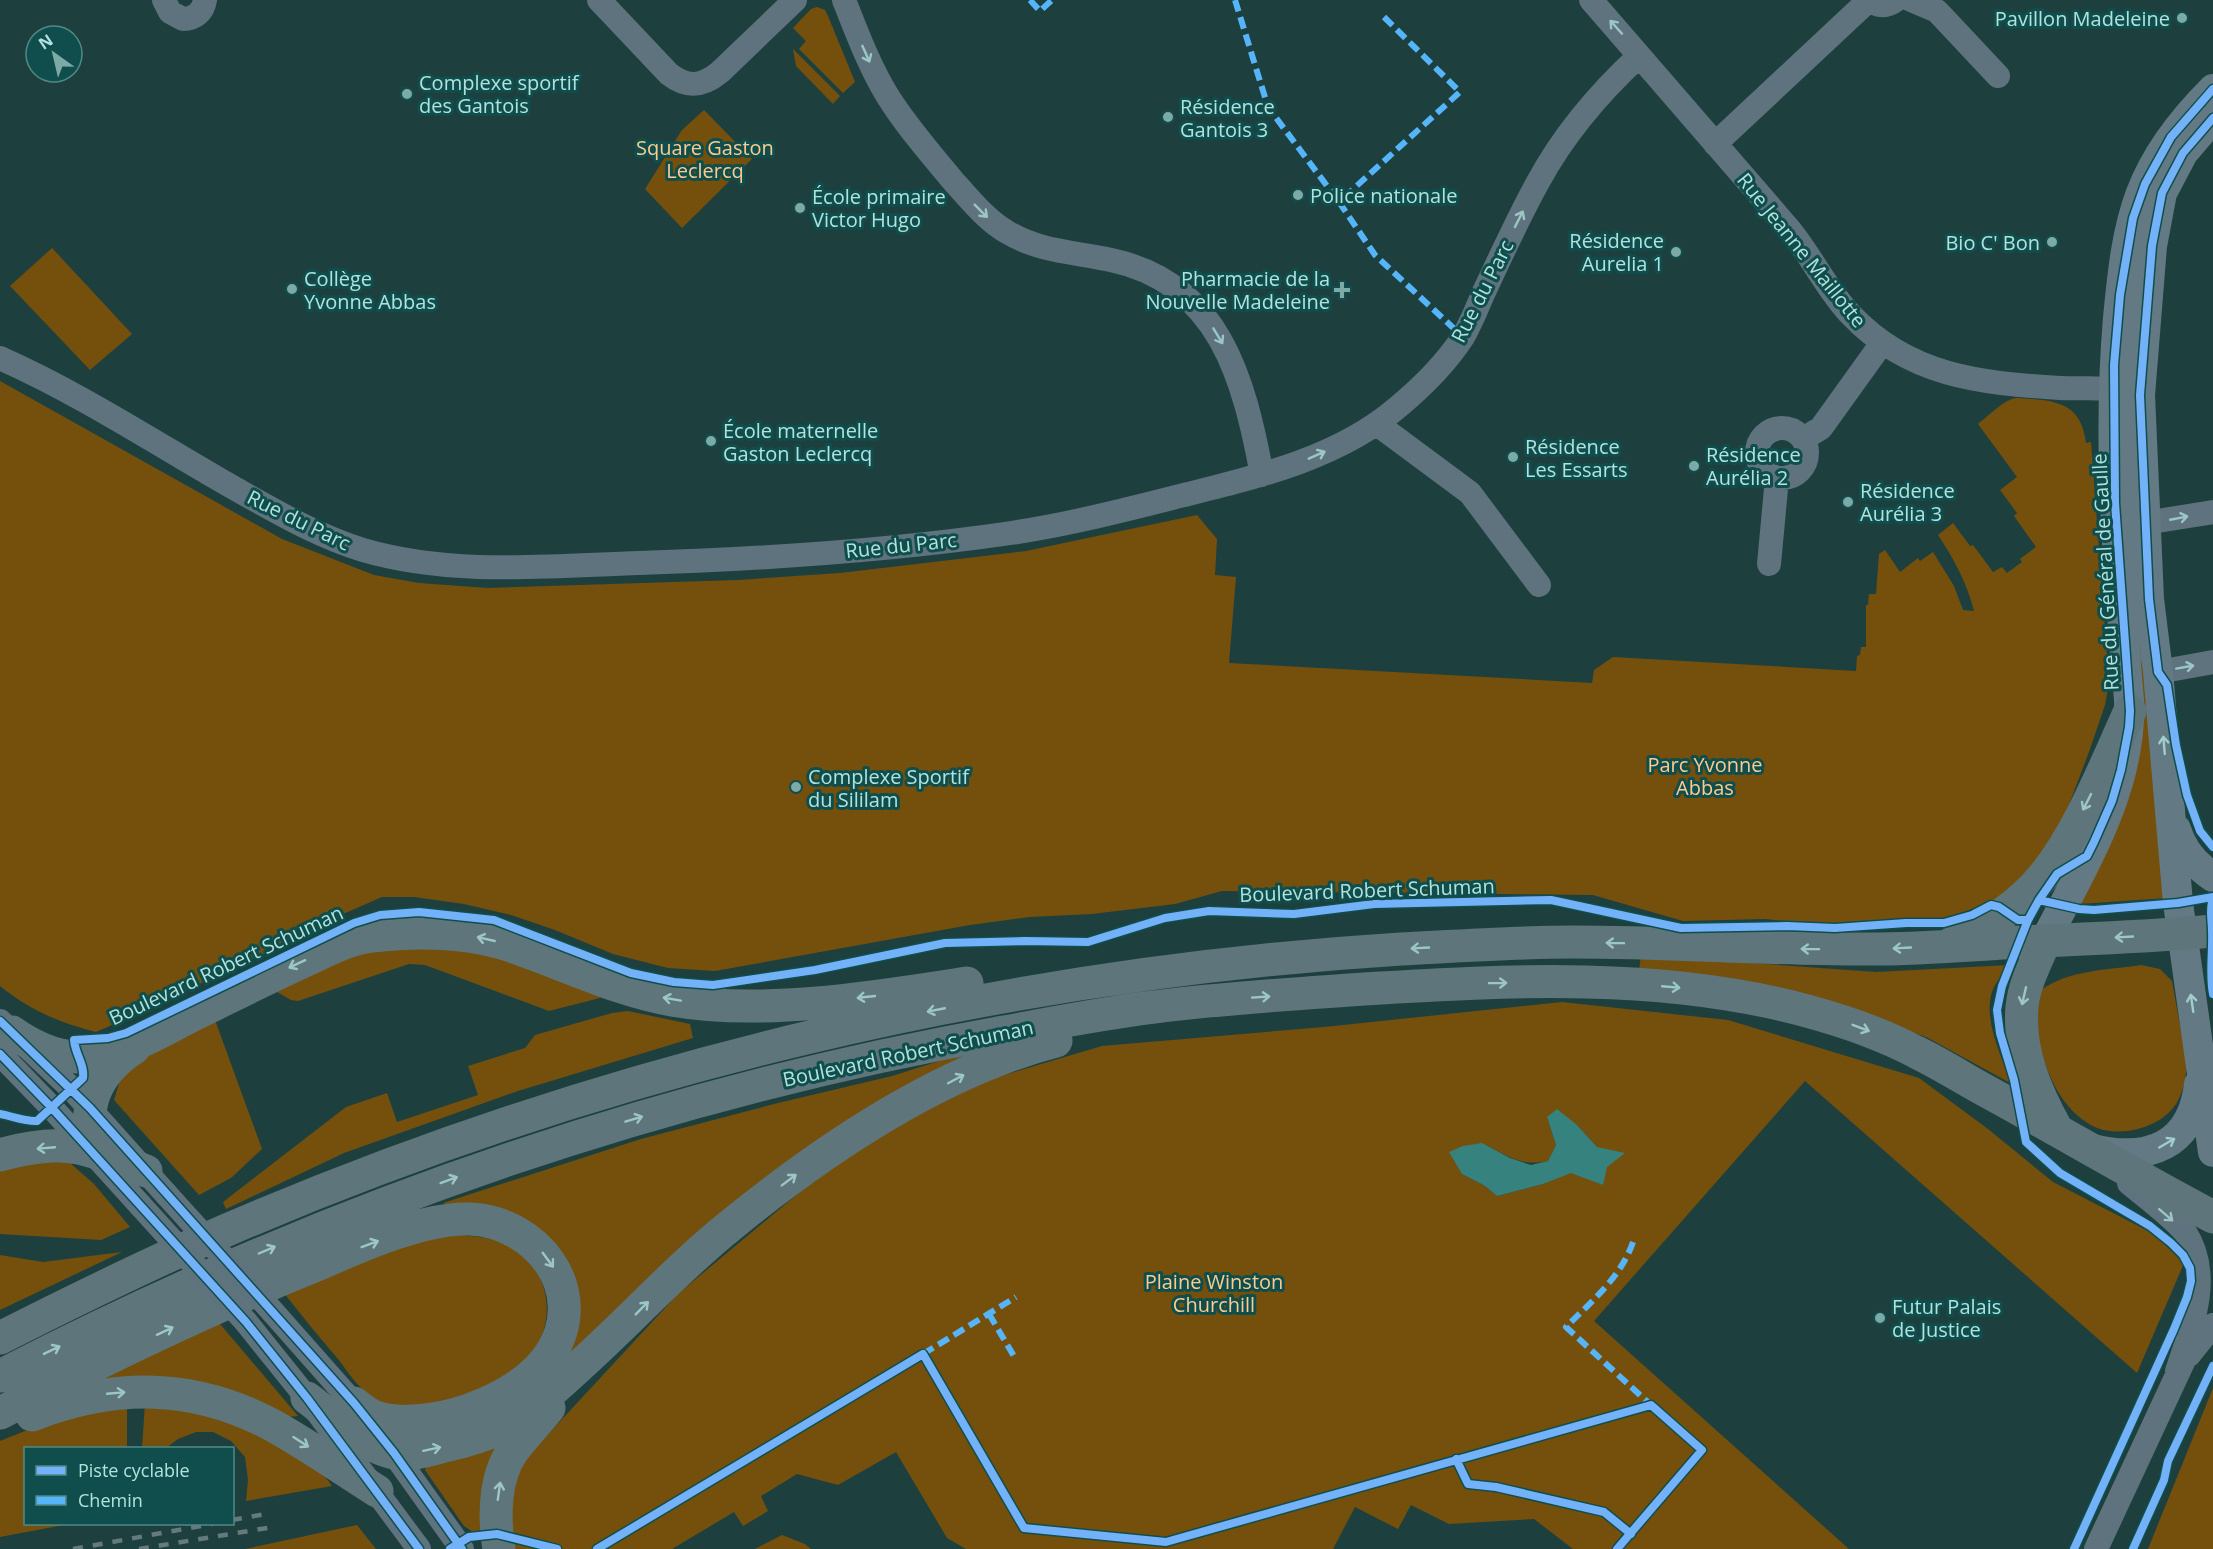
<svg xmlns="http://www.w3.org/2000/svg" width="2213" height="1549" viewBox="0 0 2213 1549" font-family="'Open Sans',sans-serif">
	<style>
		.green { fill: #74500c; fill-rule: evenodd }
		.water { fill: #36827f }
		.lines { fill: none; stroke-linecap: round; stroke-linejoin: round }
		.minor { stroke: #5e737e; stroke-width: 24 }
		.major { stroke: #637a85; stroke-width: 30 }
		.highway { stroke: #5e767b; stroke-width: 33 }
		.rail { stroke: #647980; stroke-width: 4.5; stroke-dasharray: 10 10; stroke-linecap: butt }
		.minor-bridge { stroke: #5e737e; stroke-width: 24 }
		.quiet { stroke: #56b5f8; stroke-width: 6; stroke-dasharray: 12 6; stroke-linecap: butt }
		.cycleway-casing { stroke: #0f4e4c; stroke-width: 11 }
		.cycleway { stroke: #73b2f8; stroke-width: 8 }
		.oneway { stroke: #9cc6c6 }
		.oneway2 { stroke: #a1cdcc }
		.oneway3 { stroke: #9cc7c5 }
		.poi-dot { fill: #7da9a6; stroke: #0f4e4c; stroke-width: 2 }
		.labels { text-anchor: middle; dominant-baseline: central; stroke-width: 6; stroke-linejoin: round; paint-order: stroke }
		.poi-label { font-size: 20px; fill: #b1e2de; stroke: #0f4e4c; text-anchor: start }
		.park-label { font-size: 20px; fill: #fdcb8e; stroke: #0f4e4c }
		.street-label { font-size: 20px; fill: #b1e2de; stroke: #0f4e4c }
	</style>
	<rect width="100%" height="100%" fill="#1d403f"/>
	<path class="green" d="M817,7l8,3 3,6 27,66 -12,11 -44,-44 7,-8 -13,-13 18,-19z
		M793,49l47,47 -7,8 -37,-38z
		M704,110l48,49 -70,69 -37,-39 37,-59z
		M52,248l80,86 -42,36 -80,-84z
		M0,381l282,158 92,36 45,8 69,5 250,-8 102,-7 186,-22 171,-36 20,24 -2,36 21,2 -7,86 363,20 2,-13 19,-13 243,14 1,-15 3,-1 1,-8h5v-42h2l1,-11h7l3,-40 6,-4 15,22 18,-14 2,3 13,-9 21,34 9,24 11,1c-7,-28 -20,-52 -36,-76l15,-12 17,23 3,-1 20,27 9,-5 5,6 15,-11 -2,-3 16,-12 -22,-31 3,-3 -17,-23 17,-13 -39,-53c9,-7 24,-22 34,-25 5,-2 13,0 19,0 31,2 51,9 55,44l5,-1 18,240 -4,23 -15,44 -29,77 -12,24 -51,49 -56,21 -31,-2 -45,6h-47l-54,-5 -82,2 -90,-26 -371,-4 -47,13 -83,10 -62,3 -60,8 -255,46 -47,-3 -55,-14 -58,-24 -44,-15 -47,-11 -50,-7h-32l-55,24 -50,28 -33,13 -91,45 -57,25c-38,-10 -65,-21 -96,-46z
		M2138,633l13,52 17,213 -89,6z
		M462,945l135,45 3,8 -51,13 -124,-46 -16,-1 -111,37 -7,-1 -21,-12 105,-40z
		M1641,955l235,17 134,-7c-6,8 -15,18 -18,27 -9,28 10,67 20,92l-84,-46 -93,-35 -196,-32z
		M2141,965l19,4 12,12 15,83c-1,13 -4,29 -11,40 -16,25 -61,36 -87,20 -22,-14 -34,-34 -43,-58 -4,-10 -10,-24 -10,-35 -1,-14 3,-28 5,-41 28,-20 66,-20 100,-25z
		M1562,1002l166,18 191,58 69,51 65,53 101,52 30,29 -47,110 -332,-292 -211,240 255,228h-276l-39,-30 -85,5 -38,-19 -13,24 -43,-22 -22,42h-367l-19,-11 -51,-86 -58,33 -41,-11 -36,22 7,15 -25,15 -9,-14 -62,37h-160l-4,-13 6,-65 165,-178 163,-136 132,-73 128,-38 222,-19zM1547,1117l30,8 20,22 6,38 -32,-13 -28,12 -46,12 -12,-10 -23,-12 26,-28c22,12 35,20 60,15l8,-16z
		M628,1011l62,13 3,14 -175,53 -174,62 -118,56 -3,-7 123,-95 41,-14 10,29 81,-27 -10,-29 57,-18 10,-13 77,-22z
		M215,1020l47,129 -31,29 -32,17 -85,-95 7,-23 29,-26z
		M973,1052l-24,16 -392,309 -50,26 65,-112 -114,-82 -15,-6 198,-64 133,-35 118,-28 60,-19z
		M69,1162l25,22 36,43 -29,13 -101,-6v-64l12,-7z
		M462,1235c19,2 40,4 56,16 38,29 38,85 2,115 -21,18 -44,25 -70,33 -25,8 -51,13 -75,0 -16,-9 -26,-26 -37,-40 -20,-23 -39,-47 -58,-71 56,-19 122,-48 182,-53z
		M122,1252l-122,58v-55l43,7z
		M215,1318l83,98 -10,1 -244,-18z
		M2213,1388v161h-65z
		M145,1403c56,7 109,24 156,56 12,8 23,14 31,27l-86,15 2,-21 -3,-23 -14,-16 -18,-9h-17l-18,7 -12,9h-24z
		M127,1408v40h-101v76h43l-69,13v-96l55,-22z
		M502,1435l-13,94 -16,3 -9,-6 -39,-56 2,-6z
		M357,1525l19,24h-131z
		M782,1535l23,9 6,5h-56z"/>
	<path class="water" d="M1557,1109l20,16 20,22 28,6 -18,14 -4,18 -32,-12 -28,11 -46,12 -12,-10 -23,-12 -13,-22 14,-6 19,-3 28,15 21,7 17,-4 8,-16 -9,-28z"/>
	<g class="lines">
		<path class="minor" d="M164,0l6,12 13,7c12,0 20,-7 22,-19
			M599,0l70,74c18,14 33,13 51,-2l75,-72
			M844,0c13,33 25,65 43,95 19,31 44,59 67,87 16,17 32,38 53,50 33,20 68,20 104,28 109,23 133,120 151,215
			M1591,0l199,230c22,27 37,60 61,85 58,61 128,68 209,73 21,1 42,-1 63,2l5,6
			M1869,0c9,7 18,7 27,0
			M1911,0l26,11 61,65
			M1715,144l154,-144
			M0,358c81,36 157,86 234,130 41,23 83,48 129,62 89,26 185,16 276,13 124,-4 249,-12 372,-30 60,-9 118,-24 177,-39 73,-18 152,-37 210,-87 24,-20 48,-44 65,-70 8,-14 14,-29 20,-43 18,-38 35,-76 55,-112 26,-48 62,-90 101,-126
			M1377,424l93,69 69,92
			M1757 453a25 25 0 1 1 50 0a25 25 0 1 1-50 0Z
			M1803,439l18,-11 61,-85
			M2145,523l68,-11
			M1769,564l8,-86
			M2152,656l6,16 55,-10
			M0,1021l72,68 94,105
			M0,1054l52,54 88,97
			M2129,1183c19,16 40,31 56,49 28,43 7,94 -8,139
			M272,1311l91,103
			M246,1322l61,76 112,151
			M2189,1355l24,-30
			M387,1444l75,105
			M2096,1549l89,-191"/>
		<path class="major" d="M2213,118l-30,35 -21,40 -10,53 -12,149 9,204 9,73 20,231 35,249
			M2176,829c6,21 19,36 37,48
			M2045,941c38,-75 88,-154 84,-241 -11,-127 -22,-255 -11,-382 4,-41 8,-86 23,-125 15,-40 42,-74 72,-104
			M2093,1149c56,13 99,-3 106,-65"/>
		<path class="highway" d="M2045,941c-9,21 -21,43 -23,66 -4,44 14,85 35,123
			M1952,943c32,-15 66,-37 89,-64 37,-43 65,-116 89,-168
			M12,1032c16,11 35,21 54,24 45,7 89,-22 127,-41 39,-19 78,-39 118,-57 19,-9 40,-20 61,-22 45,-5 95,-5 139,10 54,18 104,44 161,54 90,16 205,-3 295,-17
			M92,1151c-9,-45 3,-78 42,-103
			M0,1155c24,-7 55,-12 79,-7 23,5 45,15 67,23
			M0,1338c75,-38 150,-75 227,-108 371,-160 771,-256 1174,-281 57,-3 115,-7 172,-7 95,0 190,7 286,7 53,1 107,-4 160,-7 64,-3 129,-5 194,-11
			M0,1376c318,-164 651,-281 1004,-344 50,-9 100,-19 150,-25 70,-9 140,-13 210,-18 146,-9 300,-17 443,22 37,10 75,23 109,41 25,12 48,27 72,40 75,41 149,85 225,125
			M307,1398c26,19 64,56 97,56 13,0 27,-4 40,-8 19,-4 38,-9 56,-18 28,-15 51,-36 75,-58 53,-47 101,-101 156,-145 92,-75 209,-154 325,-184
			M0,1413c104,-54 210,-105 319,-149 41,-18 106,-47 151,-45 67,3 120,71 81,134 -18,28 -52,46 -82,57 -26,9 -70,17 -96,6 -7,-3 -13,-8 -19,-13
			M32,1415c83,-32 161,-32 240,10 36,20 70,44 105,66
			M499,1549c-5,-30 -5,-71 13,-97 11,-15 25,-29 37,-44"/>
		<path class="rail" d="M232,1520l39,-7
			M73,1549l139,-25
			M139,1549l134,-22"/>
		<path class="minor-bridge" d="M166,1194l106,117
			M140,1205l106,117"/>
		<path class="quiet" d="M1030,0l10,11 12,-11
			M1235,0l33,107 71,95
			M1384,17l76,75 -121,110 36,53 88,82
			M1633,1242c-12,35 -41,59 -67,85l87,80
			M989,1314l26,44
			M923,1354l93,-57"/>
		<g class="cycleway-casing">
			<path id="cycleway" d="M2213,118l-30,35 -21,40 -10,53 -12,149 9,204 9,73 9,13 9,60 11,50 13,36 13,16
				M2213,898c-4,12 -1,22 -1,33 1,22 -3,42 1,63
				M2039,900l18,-26 30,-18 7,-14 18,-41 9,-31 8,-43 1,-16 -15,-208 -1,-138 6,-70 13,-77 12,-34 26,-47 42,-48
				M2028,920l-26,66 -5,24 3,23 14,47 12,62 34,31 90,53 21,17 12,12 7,13 1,13 -4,16 -13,32 -100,220
				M0,1021l90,87 264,295 40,50 68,96
				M0,1054l52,54 194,214 61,76 112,151
				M0,1114c11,2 27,8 37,7l46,-43c2,-13 -8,-24 -9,-38l34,-2 18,-5 228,-110 26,-8 39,-3 75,8 137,53 43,9 39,3 102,-15 130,-27 80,-2 63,1 77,-24 44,-7 85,3 80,-10 177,-4 130,28 106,-2 48,2 71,-5h38l28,-8 19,-10 8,2 19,13h10l11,-20 40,9 15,1 84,-7 35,-6
				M1456,1459l12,25 28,3 108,25 27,22
				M450,1549l19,-12 28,-3 60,15
				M597,1549l326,-195 101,174 142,14 485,-137 51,45 -85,99
				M2133,1549l31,-69 4,-19 45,-95"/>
		</g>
		<use href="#cycleway" class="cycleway"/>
	</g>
	<defs><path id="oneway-shaft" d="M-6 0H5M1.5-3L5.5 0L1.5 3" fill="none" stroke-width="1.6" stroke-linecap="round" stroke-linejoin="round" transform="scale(1.5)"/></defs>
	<g class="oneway">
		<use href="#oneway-shaft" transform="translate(1616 27) rotate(-132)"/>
		<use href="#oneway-shaft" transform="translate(866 54) rotate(66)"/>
		<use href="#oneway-shaft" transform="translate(981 211) rotate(45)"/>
		<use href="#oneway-shaft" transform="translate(1519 219) rotate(-63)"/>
		<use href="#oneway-shaft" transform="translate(1218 336) rotate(59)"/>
		<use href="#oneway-shaft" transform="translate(1317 455) rotate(-24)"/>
		<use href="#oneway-shaft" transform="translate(2179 518) rotate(-11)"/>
		<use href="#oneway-shaft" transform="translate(2185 667) rotate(-10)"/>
		<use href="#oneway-shaft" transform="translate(2166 1215) rotate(41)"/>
	</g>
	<g class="oneway2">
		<use href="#oneway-shaft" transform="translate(2164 745) rotate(-95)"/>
		<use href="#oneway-shaft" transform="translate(2192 1003) rotate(-98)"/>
		<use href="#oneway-shaft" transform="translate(2167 1143) rotate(-30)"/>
	</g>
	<g class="oneway3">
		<use href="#oneway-shaft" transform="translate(2087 802) rotate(117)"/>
		<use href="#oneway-shaft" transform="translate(2124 937) rotate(177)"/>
		<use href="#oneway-shaft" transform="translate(486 939) rotate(-167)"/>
		<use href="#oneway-shaft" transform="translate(1615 943) rotate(-179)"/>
		<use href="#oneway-shaft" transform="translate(1420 948) rotate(177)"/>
		<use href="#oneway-shaft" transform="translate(1902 948) rotate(177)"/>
		<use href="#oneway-shaft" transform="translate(1810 949) rotate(-179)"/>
		<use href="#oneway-shaft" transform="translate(297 964) rotate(155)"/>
		<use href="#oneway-shaft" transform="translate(1498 983) rotate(-1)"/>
		<use href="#oneway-shaft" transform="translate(1671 987) rotate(5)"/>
		<use href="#oneway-shaft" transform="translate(2024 996) rotate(103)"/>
		<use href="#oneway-shaft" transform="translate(866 997) rotate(174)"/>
		<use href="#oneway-shaft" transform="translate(1261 997) rotate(-4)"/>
		<use href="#oneway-shaft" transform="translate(672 999) rotate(-170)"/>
		<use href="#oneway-shaft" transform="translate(936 1010) rotate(169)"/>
		<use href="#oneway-shaft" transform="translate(1861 1028) rotate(21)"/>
		<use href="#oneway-shaft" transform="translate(956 1079) rotate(-28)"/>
		<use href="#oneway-shaft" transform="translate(634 1119) rotate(-17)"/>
		<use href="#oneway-shaft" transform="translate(46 1148) rotate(175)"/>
		<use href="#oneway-shaft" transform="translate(449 1180) rotate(-20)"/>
		<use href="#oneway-shaft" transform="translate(789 1180) rotate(-37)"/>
		<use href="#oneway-shaft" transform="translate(370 1244) rotate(-20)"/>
		<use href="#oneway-shaft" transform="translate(267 1250) rotate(-23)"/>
		<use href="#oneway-shaft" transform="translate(548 1260) rotate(54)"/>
		<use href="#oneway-shaft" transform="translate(642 1308) rotate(-45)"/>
		<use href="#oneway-shaft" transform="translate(165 1331) rotate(-25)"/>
		<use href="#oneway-shaft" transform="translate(52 1350) rotate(-26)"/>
		<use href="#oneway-shaft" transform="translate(116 1393) rotate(-5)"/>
		<use href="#oneway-shaft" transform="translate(301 1442) rotate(33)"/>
		<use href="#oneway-shaft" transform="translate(432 1449) rotate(-12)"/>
		<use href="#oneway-shaft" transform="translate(499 1491) rotate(-82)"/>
	</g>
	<g class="poi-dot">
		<circle cx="2182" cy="18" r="6"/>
		<circle cx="407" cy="94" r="6"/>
		<circle cx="1168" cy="117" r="6"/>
		<circle cx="1298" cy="195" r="6"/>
		<circle cx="800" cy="208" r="6"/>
		<circle cx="2052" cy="242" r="6"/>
		<circle cx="1676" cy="252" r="6"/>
		<circle cx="292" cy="289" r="6"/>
		<path d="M1339 281h6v6h6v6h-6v6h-6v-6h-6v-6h6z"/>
		<circle cx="711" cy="441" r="6"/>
		<circle cx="1513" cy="457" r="6"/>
		<circle cx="1694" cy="466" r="6"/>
		<circle cx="1848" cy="502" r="6"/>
		<circle cx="796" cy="787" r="6"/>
		<circle cx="1880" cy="1318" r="6"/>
	</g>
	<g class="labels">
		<g class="poi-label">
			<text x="2170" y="18" text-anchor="end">Pavillon Madeleine</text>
			<text x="419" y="82">Complexe sportif<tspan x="419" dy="23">des Gantois</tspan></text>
			<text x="1180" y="106">Résidence<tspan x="1180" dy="23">Gantois 3</tspan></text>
			<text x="1310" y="195">Police nationale</text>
			<text x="812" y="196">École primaire<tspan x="812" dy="23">Victor Hugo</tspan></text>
			<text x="1664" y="240" text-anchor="end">Résidence<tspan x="1664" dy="23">Aurelia 1</tspan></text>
			<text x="2040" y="242" text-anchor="end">Bio C' Bon</text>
			<text x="304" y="278">Collège<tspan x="304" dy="23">Yvonne Abbas</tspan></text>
			<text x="1330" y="278" text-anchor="end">Pharmacie de la<tspan x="1330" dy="23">Nouvelle Madeleine</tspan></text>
			<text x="723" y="430">École maternelle<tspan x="723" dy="23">Gaston Leclercq</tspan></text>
			<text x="1525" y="446">Résidence<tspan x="1525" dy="23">Les Essarts</tspan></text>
			<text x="1706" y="454">Résidence<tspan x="1706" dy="23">Aurélia 2</tspan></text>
			<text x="1860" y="490">Résidence<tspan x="1860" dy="23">Aurélia 3</tspan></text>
			<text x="808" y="776">Complexe Sportif<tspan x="808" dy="23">du Sililam</tspan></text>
			<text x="1892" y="1306">Futur Palais<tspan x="1892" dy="23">de Justice</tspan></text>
		</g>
		<g class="park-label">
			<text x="705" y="147">Square Gaston<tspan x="705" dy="23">Leclercq</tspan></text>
			<text x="1705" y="764">Parc Yvonne<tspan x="1705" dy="23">Abbas</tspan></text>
			<text x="1214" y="1281">Plaine Winston<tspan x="1214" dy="23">Churchill</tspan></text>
		</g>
		<g class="street-label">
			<text transform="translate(1802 250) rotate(51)">Rue Jeanne Maillotte</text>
			<text transform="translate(1482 291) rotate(-63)">Rue du Parc</text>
			<text transform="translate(299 520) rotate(26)">Rue du Parc</text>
			<text transform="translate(901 545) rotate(-6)">Rue du Parc</text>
			<text transform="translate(2105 572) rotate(-93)">Rue du Général de Gaulle</text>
			<text transform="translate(1367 890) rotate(-2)">Boulevard Robert Schuman</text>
			<text transform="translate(226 965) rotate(-25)">Boulevard Robert Schuman</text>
			<text transform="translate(908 1053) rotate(-12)">Boulevard Robert Schuman</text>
		</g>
	</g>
	<rect x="24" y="1447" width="210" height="78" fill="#0f4e4c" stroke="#508986" stroke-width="1.5"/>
	<rect x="36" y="1466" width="30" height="9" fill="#73b2f8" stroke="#508986" stroke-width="1.5"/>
	<text x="78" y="1477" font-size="18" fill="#b1e2de">Piste cyclable</text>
	<rect x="36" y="1496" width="30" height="9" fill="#56b5f8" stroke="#508986" stroke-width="1.5"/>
	<text x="78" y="1507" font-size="18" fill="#b1e2de">Chemin</text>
	<g transform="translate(54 54) rotate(326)"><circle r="28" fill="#0f4e4c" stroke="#508986" stroke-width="1.5"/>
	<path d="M0-4.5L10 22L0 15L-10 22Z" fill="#7da9a6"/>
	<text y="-9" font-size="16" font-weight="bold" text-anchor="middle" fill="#b1e2de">N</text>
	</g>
</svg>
